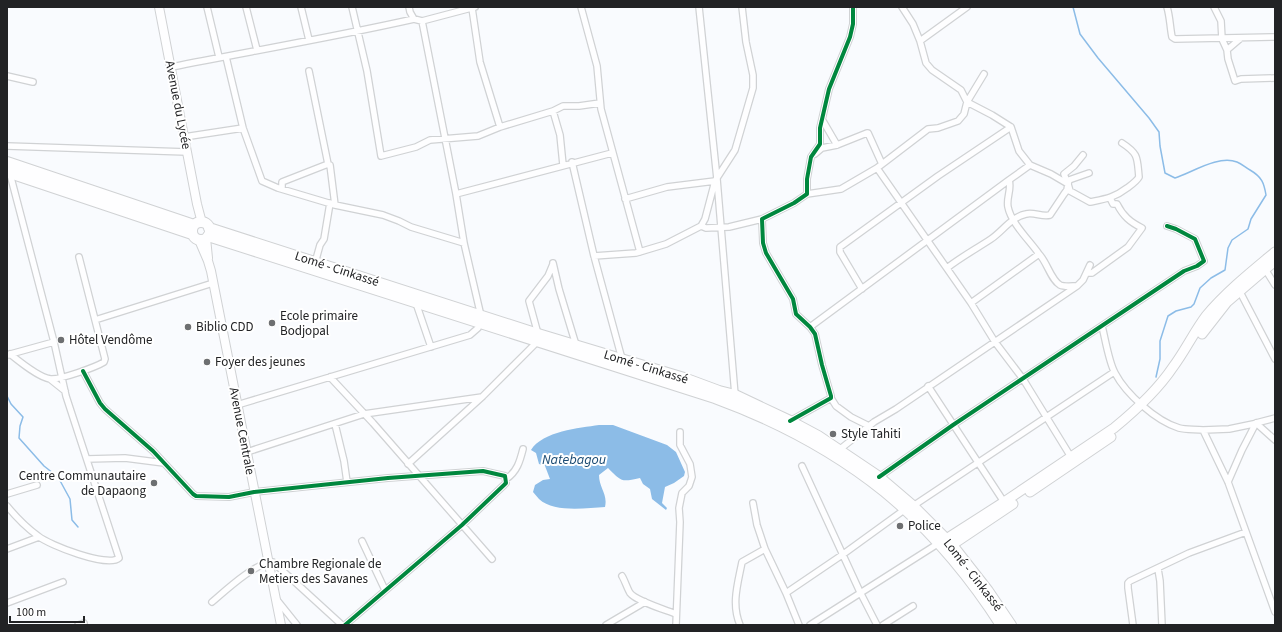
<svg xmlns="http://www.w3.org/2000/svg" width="1282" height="632" viewBox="0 0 1282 632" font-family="'Source Sans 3',sans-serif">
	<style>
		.water { fill: #8cbce7 }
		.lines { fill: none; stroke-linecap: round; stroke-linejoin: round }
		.stream { stroke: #8cbce7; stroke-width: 1.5 }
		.street-casing { stroke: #d0d2d4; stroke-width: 8 }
		.secondary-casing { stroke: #d0d2d4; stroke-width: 10 }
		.primary-casing { stroke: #d0d2d4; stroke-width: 11 }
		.highway-casing { stroke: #d0d2d4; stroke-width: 12 }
		.street { stroke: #fefeff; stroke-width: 5.5 }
		.secondary { stroke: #fefeff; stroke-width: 8 }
		.primary { stroke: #fefeff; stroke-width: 9 }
		.highway { stroke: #fefeff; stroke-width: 10 }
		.cycleway-casing { stroke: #fff; stroke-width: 6 }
		.cycleway { stroke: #00873e; stroke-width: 4 }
		.poi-dot { fill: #6d6f71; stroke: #fff; stroke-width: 1.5 }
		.labels { text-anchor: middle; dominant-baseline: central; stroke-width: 4; stroke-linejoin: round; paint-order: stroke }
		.street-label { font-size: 13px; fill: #222325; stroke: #fff }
		.poi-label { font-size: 13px; fill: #222325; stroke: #fff; text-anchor: start }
		.water-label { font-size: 14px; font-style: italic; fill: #1b4b73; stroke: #fff }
	</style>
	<rect width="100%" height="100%" fill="#f9fbfe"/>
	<path class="water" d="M599,425h14l54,20 9,7 9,20 -1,4 -10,7 -9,4 -3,16 5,5 -1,2 -14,-11 -2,-10 -7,-5 -3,-6c-19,4 -18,4 -32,-10l-9,7c0,13 9,19 6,32 -19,1 -51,6 -66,-8 -2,-2 -4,-5 -6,-7l2,-7 8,-5 7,-1 -5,-13 -6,-2 -3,-11 -5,-3c12,-19 48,-22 68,-25z"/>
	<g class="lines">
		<path class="stream" d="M1073,7l7,27 18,24 51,60 10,14 1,14 5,27 10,5c18,-6 43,-23 62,-16 5,2 9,6 13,8 12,7 14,13 16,25l-15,24 -3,10 -16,11 -4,8 -3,22 -14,8 -11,10 -6,16 -3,3 -15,4 -8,5 -8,25v18l-4,18
			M7,396l4,8 12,13 -3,9 -1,12 25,28 14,11 12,22 2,21 6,7"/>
		<g class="street-casing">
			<path id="street" d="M207,7l12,50
				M246,7l11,43
				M301,7l8,33
				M352,7l15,64 14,85 35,-9 14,-7 48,-4 22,-9 53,-16 10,-5h16l21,-3
				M409,7l1,5 4,7
				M581,7l16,59 4,43 39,143
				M699,7l18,172 18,216
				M902,7l11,17 7,17 6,22 6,7 29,20 6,12 25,13 19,12 8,24 11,14 21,9 17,10 2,7 20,11c15,-3 24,-4 37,-14 4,-3 9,-6 12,-11 -2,-19 0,-23 -17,-34
				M1167,7c3,10 3,20 5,30l3,2 100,-2
				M1214,7l7,14 1,18 5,11 1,9 7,22 6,-2 34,-1
				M472,8l8,54 20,65
				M422,21l34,173 8,49 17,73
				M920,41l47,-34
				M1227,50l14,-12
				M226,57l17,71 19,53 16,7 57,17 48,10 16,6 12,6 53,16
				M171,67c81,-16 163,-30 243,-48l8,2 53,-14
				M309,71l19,93 2,1 5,40
				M7,76l26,6
				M553,111l7,24 3,30
				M823,121l14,24
				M184,137l59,-9
				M7,146l180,6
				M815,154l7,-6 15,-3 30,-12h1l14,31
				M572,162l22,94 28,103
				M877,168l94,135 24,39 28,37 48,78
				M1068,184l1,-4 20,-7
				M282,189v-7l46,-18
				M456,194l156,-41
				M807,194l34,-5 36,-21 51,-39 10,-1 20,-7 6,-7 3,-12 17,-28
				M625,199l42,-12 48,-6
				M701,226l4,-7 10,-38 20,-31 18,-62v-13l-7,-33 -4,-35
				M1039,254c8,8 12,26 21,31 4,2 12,1 16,1
				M594,256l42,-3 30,-9 35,-18 5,2 23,-1 33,-8
				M315,263l5,-18 4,-6 6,-36
				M553,263l6,26 17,56
				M947,268c14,-11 29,-19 44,-29 12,-8 20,-22 35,-25 8,-2 16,3 24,1l14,-21 3,-4 1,-6 -4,-10 10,-8 9,-11
				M1265,269l10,16
				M1087,273h5l36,-26 14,-19c-12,-6 -19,-12 -25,-24h-4l-3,-6
				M862,289l-22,-37v-5l98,-71 73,-49
				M1239,290l36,69
				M416,303l15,44
				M971,303l68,-49c-9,-13 -28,-31 -31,-47 -2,-9 4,-18 1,-27l21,-15
				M95,320l118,-37
				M1102,326c3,12 7,37 13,47 11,21 41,48 64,55 7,2 16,1 24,2l25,52 47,130
				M810,327l199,-147
				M538,334l-9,-33 19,-25 5,-12
				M10,354c10,8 28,23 40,25 10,1 46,-12 54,-17l1,-3 -26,-102
				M7,355l47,-13
				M83,371l17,32 5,6 48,42 40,43 3,2 33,1 25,-5 134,-14 95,-7 22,5 1,7 -2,2 -42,40 -117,100
				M330,377l43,46 119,136
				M50,379l15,12
				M928,386l76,116
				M831,398l5,8 15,11 18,9
				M237,405l233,-70 8,-7 2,-6
				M790,421l41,-23v-2l-9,-31 -7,-31 -5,-7 -14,-13 -3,-15 -27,-46 -3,-10 -1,-24 32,-16 13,-9v-15l4,-22 9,-13v-16l9,-39 21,-52 3,-13v-17
				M1256,423l19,17
				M335,424l9,37 3,21
				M1203,430l26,-1 29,-6
				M839,450l35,-28 22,-13 181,-123 6,-6 7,-15
				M247,452l117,-38 118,-17
				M87,459l38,-1 39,5
				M408,464l74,-67 56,-56
				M802,466l58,126 17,33
				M879,477l74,-52 231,-154 13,-5 7,-5 -9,-22 -19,-10 -9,-3
				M506,479c11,-7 14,-18 17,-30
				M1228,482l14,-32 14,-27 19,-5
				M7,494l30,-9
				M753,503l4,22 8,24 21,44 13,32
				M7,506c9,11 20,22 31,30 11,9 70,32 81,22l-53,-162 -12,-54 -44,-168
				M913,506l201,-134
				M362,541l23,49
				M7,549l32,-12
				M1158,569l2,12 2,44
				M622,576c3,5 5,12 8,17 6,8 36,17 46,21
				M786,593l56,-38 62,-45
				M277,600l20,25
				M212,602c13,-11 44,-40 61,-40l69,63
				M7,603l56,-21
				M78,625l6,-2
				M606,625l39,-23
				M676,625l4,-103 -1,-14 3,-15 7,-7 3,-9 -2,-13 -10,-19v-13
				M740,625c-9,-21 -2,-42 2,-63l23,-13
				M810,625l129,-82
				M883,625l30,-19
				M1133,625l-5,-37v-5l2,-2 59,-28 57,-21"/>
		</g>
		<g class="secondary-casing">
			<path id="secondary" d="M159,7l38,197 5,19
				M206,238l2,20
				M199,240l9,21 3,10 70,354"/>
		</g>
		<g class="primary-casing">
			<path id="primary" d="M1202,334l25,-32 48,-41
				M1030,492l81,-55
				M940,543l64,-41 110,-74c22,-18 43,-37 59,-61 12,-16 21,-35 33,-51 20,-24 45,-44 69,-64
				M946,549l67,-45"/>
		</g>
		<g class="highway-casing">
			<path id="highway" d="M7,162l187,63
				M7,172l185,62
				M192 231a9 9 0 1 1 18 0a9 9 0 1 1-18 0Z
				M209,228l329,106 146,44 35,13 16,4 55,26 28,15 61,41 34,29 39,39 36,46 23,34
				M208,236l507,162c60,22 119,53 169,93 46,38 85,84 117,134"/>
		</g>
		<use href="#street" class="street"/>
		<use href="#secondary" class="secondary"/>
		<use href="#primary" class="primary"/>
		<use href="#highway" class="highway"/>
		<g class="cycleway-casing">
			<path id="cycleway" d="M83,371l17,32 5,6 48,42 40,43 3,2 33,1 25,-5 134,-14 95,-7 22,5 1,7 -2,2 -42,40 -117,100
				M790,421l41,-23v-2l-9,-31 -7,-31 -5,-7 -14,-13 -3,-15 -27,-46 -3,-10 -1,-24 32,-16 13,-9v-15l4,-22 9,-13v-16l9,-39 21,-52 3,-13v-17
				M879,477l74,-52 231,-154 13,-5 7,-5 -9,-22 -19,-10 -9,-3"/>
		</g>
		<use href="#cycleway" class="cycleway"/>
	</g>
	<g class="poi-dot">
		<circle cx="272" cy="323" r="4"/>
		<circle cx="188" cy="327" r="4"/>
		<circle cx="61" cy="340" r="4"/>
		<circle cx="207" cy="362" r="4"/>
		<circle cx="833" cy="434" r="4"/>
		<circle cx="154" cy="483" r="4"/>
		<circle cx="900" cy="526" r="4"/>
		<circle cx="251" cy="571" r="4"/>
	</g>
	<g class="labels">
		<g class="street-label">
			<text transform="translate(178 105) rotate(79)">Avenue du Lycée</text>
			<text transform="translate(337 269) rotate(18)">Lomé - Cinkassé</text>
			<text transform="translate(646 367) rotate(17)">Lomé - Cinkassé</text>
			<text transform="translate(242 431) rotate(79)">Avenue Centrale</text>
			<text transform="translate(973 575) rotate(52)">Lomé - Cinkassé</text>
		</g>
		<g class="poi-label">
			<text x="280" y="316">Ecole primaire<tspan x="280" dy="15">Bodjopal</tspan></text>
			<text x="196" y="327">Biblio CDD</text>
			<text x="69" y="340">Hôtel Vendôme</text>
			<text x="215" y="362">Foyer des jeunes</text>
			<text x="841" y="434">Style Tahiti</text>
			<text x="146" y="476" text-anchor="end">Centre Communautaire<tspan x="146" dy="15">de Dapaong</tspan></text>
			<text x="908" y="526">Police</text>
			<text x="259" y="564">Chambre Regionale de<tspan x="259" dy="15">Metiers des Savanes</tspan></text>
		</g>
		<g class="water-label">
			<text x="574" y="460">Natebagou</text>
		</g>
	</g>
	<rect width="1282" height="632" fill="none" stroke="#222325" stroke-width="16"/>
	<path d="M10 616v6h74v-6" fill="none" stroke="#222325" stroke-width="2"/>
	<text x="16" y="616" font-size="12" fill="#222325" stroke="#ffffff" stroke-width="3" paint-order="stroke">100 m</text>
</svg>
